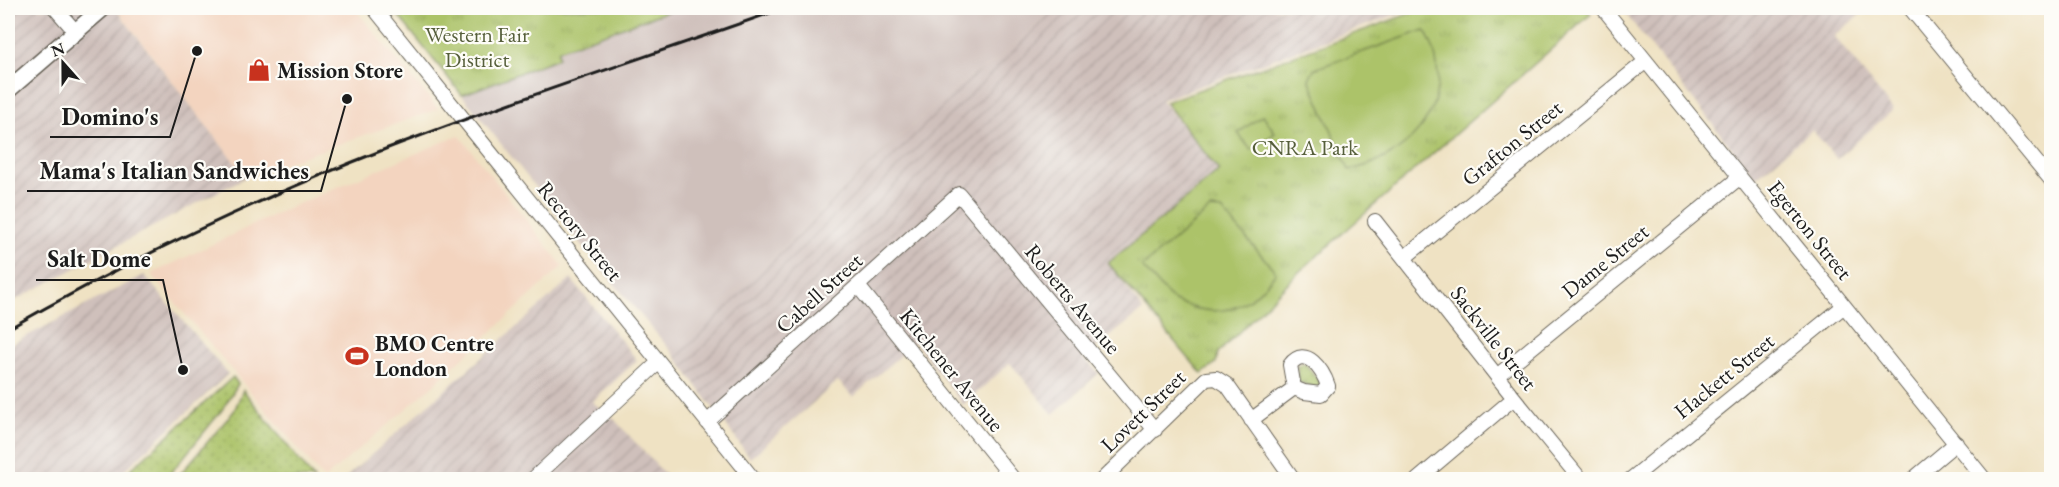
<svg xmlns="http://www.w3.org/2000/svg" width="2059" height="487" viewBox="0 0 2059 487" font-family="'EB Garamond',serif">
	<style>
		.built { fill: #f3d4bf }
		.industrial { fill: url(#industrial-furrows) }
		.railway { fill: #cfc0bb }
		.grass { fill: url(#grass-dots); stroke: #647042; stroke-width: 1.5 }
		.park { fill: url(#park-tufts); stroke: #647042; stroke-width: 1.5 }
		.pitch { fill: #acc369; stroke: #647042; stroke-width: 1.5 }
		.lines { fill: none; stroke-linecap: round; stroke-linejoin: round }
		.minor-casing { stroke: #666156; stroke-width: 16 }
		.major-casing { stroke: #666156; stroke-width: 19 }
		.minor { stroke: #fff; stroke-width: 14 }
		.major { stroke: #fff; stroke-width: 16 }
		.rail { stroke: #1c1c1c; stroke-width: 3 }
		.labels { text-anchor: middle; dominant-baseline: central; stroke-width: 4.5; stroke-linejoin: round; paint-order: stroke }
		.park-label { font-size: 22px; fill: #565f3b; stroke: #fdfcf7 }
		.poi-label { font-size: 22px; font-weight: bold; fill: #1c1c1c; stroke: #fdfcf7; text-anchor: start }
		.street-label { font-size: 22px; fill: #1c1c1c; stroke: #fdfcf7 }
		.leader { fill: none; stroke: #1c1c1c; stroke-width: 2 }
		.callout-dot { fill: #1c1c1c; stroke: #fdfcf7; stroke-width: 2 }
		.callout-label { font-size: 24px; text-anchor: middle; font-weight: bold; fill: #1c1c1c; stroke: #fdfcf7; stroke-width: 4.5; stroke-linejoin: round; paint-order: stroke }
	</style>
	<defs>
		<pattern id="industrial-furrows" width="10" height="10" patternUnits="userSpaceOnUse" patternTransform="scale(1.5)"><rect width="10" height="10" fill="#cfc0bb"/><path d="M-1 1l2-2M0 10L10 0M9 11l2-2" fill="none" stroke="#b1a4a0"/></pattern>
		<pattern id="grass-dots" width="8" height="8" patternUnits="userSpaceOnUse" patternTransform="scale(1.5)"><rect width="8" height="8" fill="#acc369"/><path d="M2 2h.1M6 6h.1" fill="none" stroke="#93a75a" stroke-width="1.8" stroke-linecap="round"/></pattern>
		<pattern id="park-tufts" width="24" height="20" patternUnits="userSpaceOnUse" patternTransform="scale(1.5)"><rect width="24" height="20" fill="#acc369"/><path d="M3 7l-1-3M5 7V3M7 7l1-3M15 17l-1-3M17 17v-4M19 17l1-3" fill="none" stroke="#93a75a"/></pattern>
	</defs>
	<rect width="100%" height="100%" fill="#fdfcf7"/>
	<filter id="ink" filterUnits="userSpaceOnUse"><feTurbulence type="fractalNoise" baseFrequency=".0167" numOctaves="2"/><feDisplacementMap in="SourceGraphic" scale="12" xChannelSelector="R" yChannelSelector="G"/><feConvolveMatrix kernelMatrix="1 2 1 2 8 2 1 2 1" color-interpolation-filters="sRGB"/></filter>
	<filter id="wash" filterUnits="userSpaceOnUse"><feTurbulence type="fractalNoise" baseFrequency=".008" numOctaves="4" result="noise"/><feDisplacementMap in="SourceGraphic" scale="24" xChannelSelector="R" yChannelSelector="G"/><feGaussianBlur stdDeviation="1.35" result="paint"/><feColorMatrix in="noise" values="0 0 0 0 0 0 0 0 0 0 0 0 0 0 0 0 0 1.4 0 .05"/><feComposite in="paint" operator="in"/></filter>
	<g filter="url(#wash)">
		<rect width="100%" height="100%" fill="#efe2c3"/>
		<path class="built" d="M122,8h232l84,101 -192,68 -128,-166z
			M459,135l104,131 -142,130 -97,83 -173,-205 133,-64z"/>
		<path class="industrial" d="M8,8h107l131,169 -238,127z
			M1055,8h359l-253,92 58,71 -110,92 34,47 -46,37 -16,9 18,17 -46,41 -43,-51 -47,42 -48,-63 -62,55 -15,-16 -88,77 -78,-106 215,-204 78,-68 32,-20z
			M1621,8h247l-34,28 59,74 -56,49 -25,-29 -57,48z
			M144,275l84,99 -113,105h-107v-133z
			M571,279l66,81 -45,42 22,17 55,60 -156,1 -3,-4 -3,4h-164z"/>
		<path class="railway" d="M677,8h378l-58,52 -32,20 -78,68 -215,204 -88,-104 -122,-153 95,-45z"/>
		<path class="grass" d="M1305,363l16,21 -4,5 -18,-7 -2,-16z
			M233,377l5,7 -16,26 -56,69h-46z
			M243,390l71,89h-138l58,-68z"/>
		<path class="park" d="M392,8h285l-119,42v8l-96,37z
			M1425,8h160l6,6 -291,257 -82,82 -2,10 -14,11 -94,-111 111,-92 -54,-69z"/>
		<path class="pitch" d="M1425,30c3,7 7,14 9,21 17,62 -28,108 -85,119l-40,-91 5,-10z
			M1263,115l12,18 -24,17 -13,-17z
			M1210,209l12,1 54,62c-21,29 -47,47 -84,35 -5,-2 -12,-3 -17,-6 -12,-9 -22,-23 -33,-34z"/>
	</g>
	<g filter="url(#ink)">
		<g class="lines">
			<g class="minor-casing">
				<path id="minor" d="M55,8l20,23
					M374,8l380,472
					M1603,8l382,472
					M1910,8l142,173
					M1375,221l139,177 67,82
					M1404,258l242,-197
					M858,286l156,194
					M1497,376l243,-199
					M1251,420l43,-32 10,4 17,2 7,-8c-5,-15 -22,-42 -38,-21l4,23
					M707,422l252,-228 196,236
					M532,480l127,-118
					M1102,480l104,-101 10,-1 11,7 67,95
					M1417,480l97,-82
					M1630,480l214,-174
					M1912,480l44,-37"/>
			</g>
			<g class="major-casing">
				<path id="major" d="M8,90l95,-82"/>
			</g>
			<use href="#minor" class="minor"/>
			<use href="#major" class="major"/>
			<path class="rail" d="M8,329c121,-69 249,-130 380,-181 130,-50 264,-93 396,-140"/>
		</g>
	</g>
	<defs>
		<g id="shop-bare" transform="scale(1.8)"><path d="M-5-2.5h2.3a2.7 3.5 0 0 1 5.4 0H5L5.5 6h-11ZM-1.5-2.5h3a1.5 2.3 0 0 0-3 0Z" fill="#c8321e" stroke="#fdfcf7" stroke-width="2.5" paint-order="stroke"/></g>
		<g id="stadium-bare" transform="scale(1.8)"><path d="M0-5a6.5 5 0 1 0 0 10a6.5 5 0 1 0 0-10ZM-3.5-1.8h7v3.6h-7Z" fill="#c8321e" stroke="#fdfcf7" stroke-width="2.5" paint-order="stroke"/></g>
	</defs>
	<g fill-rule="evenodd">
		<use href="#shop-bare" x="259" y="70"/>
		<use href="#stadium-bare" x="357" y="356"/>
	</g>
	<g class="labels">
		<g class="park-label">
			<text x="477" y="34">Western Fair<tspan x="477" dy="25">District</tspan></text>
			<text x="1305" y="147">CNRA Park</text>
		</g>
		<g class="poi-label">
			<text x="277" y="70">Mission Store</text>
			<text x="375" y="343">BMO Centre<tspan x="375" dy="25">London</tspan></text>
		</g>
		<g class="street-label">
			<text transform="translate(1512 143) rotate(-39)">Grafton Street</text>
			<text transform="translate(1810 230) rotate(51)">Egerton Street</text>
			<text transform="translate(580 231) rotate(51)">Rectory Street</text>
			<text transform="translate(1605 261) rotate(-39)">Dame Street</text>
			<text transform="translate(819 293) rotate(-42)">Cabell Street</text>
			<text transform="translate(1073 299) rotate(50)">Roberts Avenue</text>
			<text transform="translate(1494 338) rotate(52)">Sackville Street</text>
			<text transform="translate(952 370) rotate(51)">Kitchener Avenue</text>
			<text transform="translate(1724 376) rotate(-39)">Hackett Street</text>
			<text transform="translate(1143 411) rotate(-44)">Lovett Street</text>
		</g>
	</g>
	<path class="leader" d="M197 51L170 137H50M347 99L321 191H27M183 370L163 280H36"/>
	<g class="callout-dot">
		<circle cx="197" cy="51" r="6"/>
		<circle cx="347" cy="99" r="6"/>
		<circle cx="183" cy="370" r="6"/>
	</g>
	<g class="callout-label">
		<text x="110" y="125">Domino's</text>
		<text x="174" y="179">Mama's Italian Sandwiches</text>
		<text x="99" y="267">Salt Dome</text>
	</g>
	<rect width="2059" height="487" fill="none" stroke="#fdfcf7" stroke-width="30"/>
	<g transform="translate(63 63) rotate(339)" stroke="#fdfcf7" stroke-width="4.5" paint-order="stroke">
	<path d="M0-4.5L10 22L0 15L-10 22Z" fill="#1c1c1c"/>
	<text y="-9" font-size="16" font-weight="bold" text-anchor="middle" fill="#1c1c1c">N</text>
	</g>
</svg>
